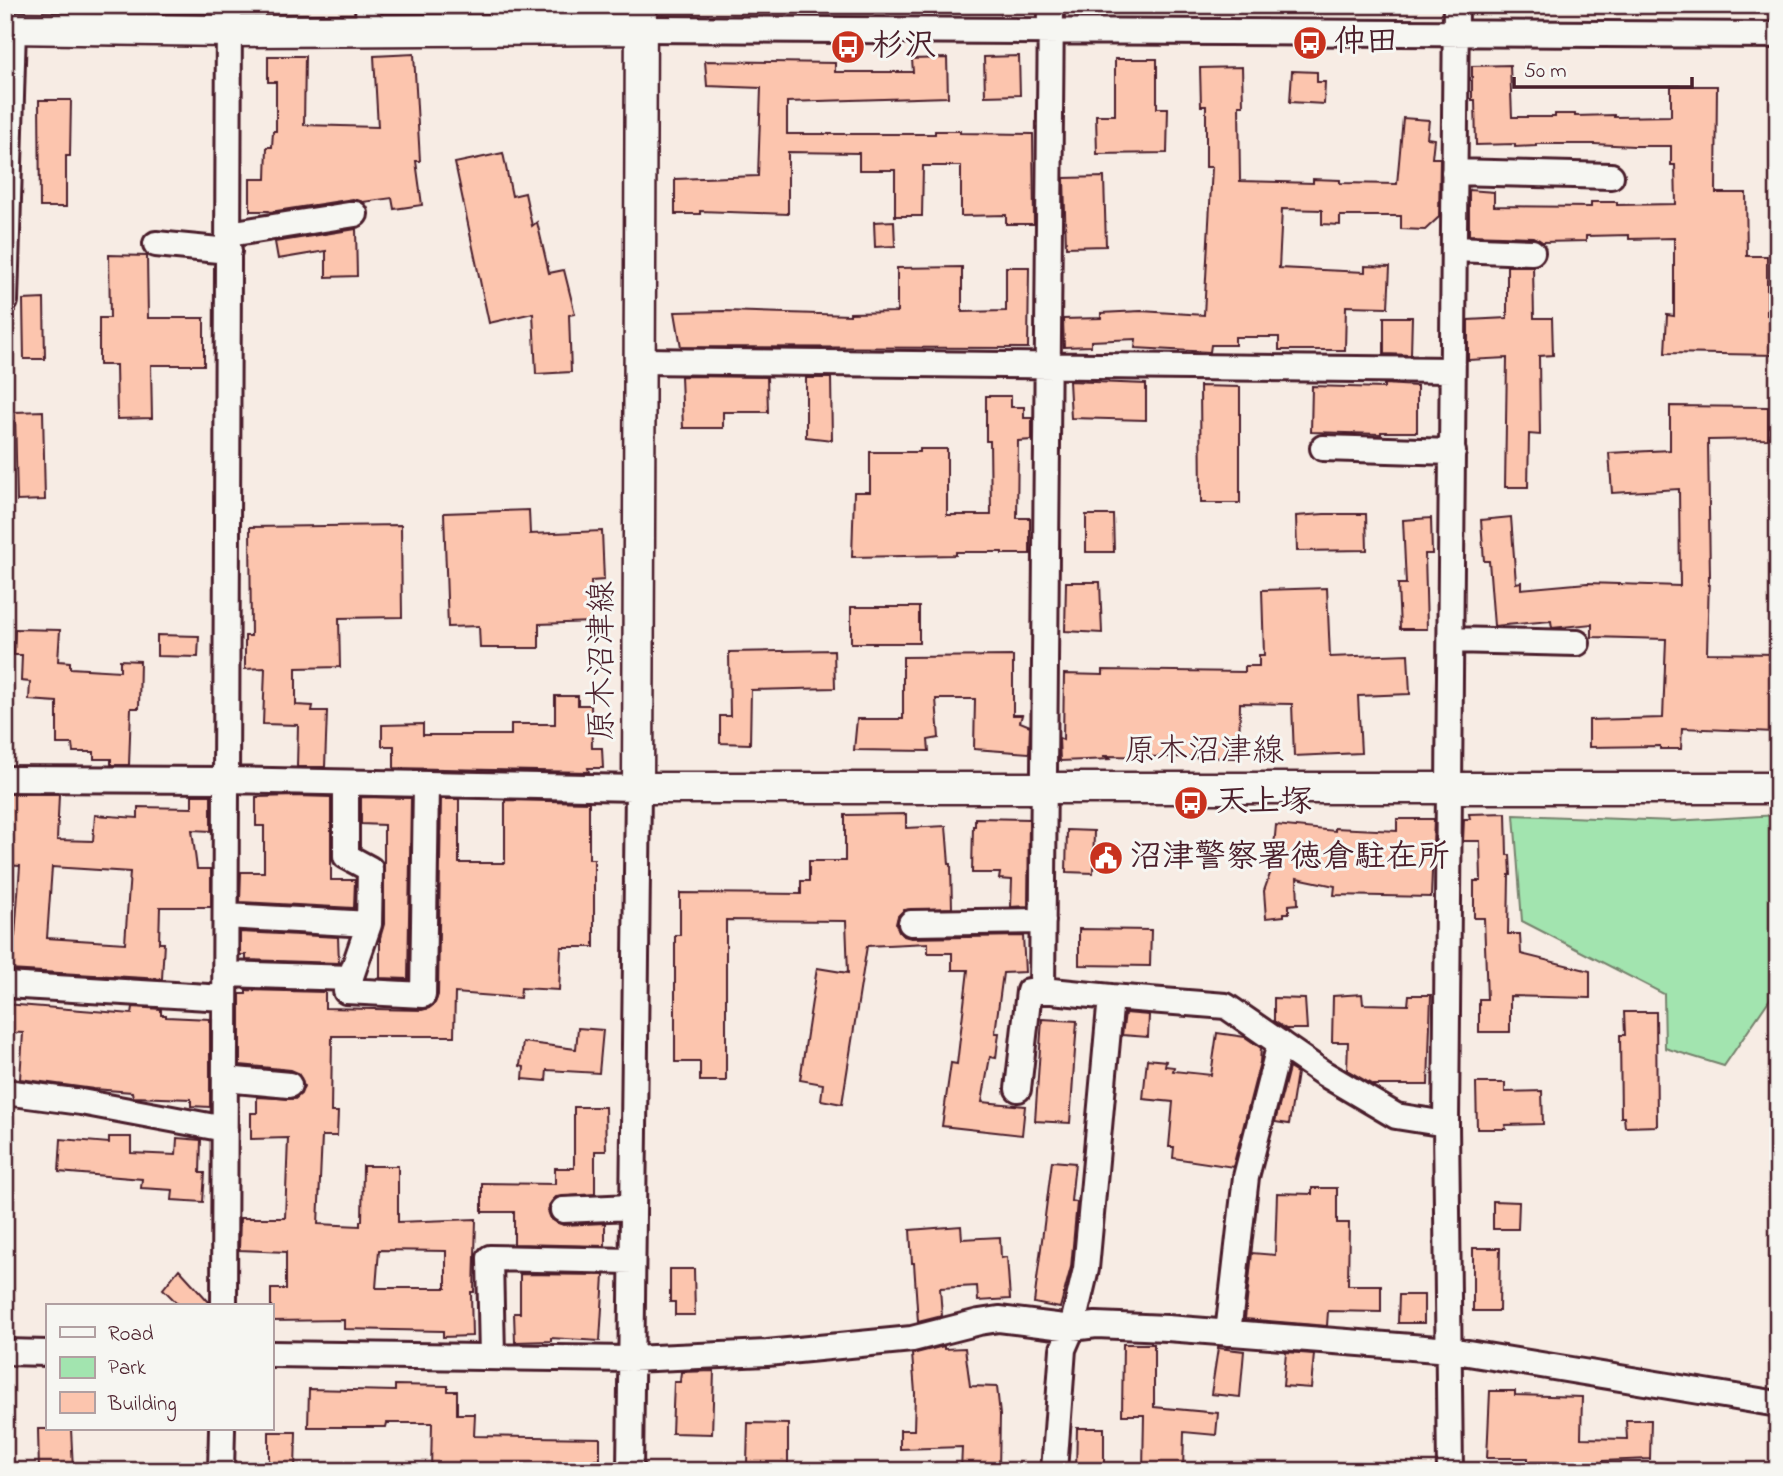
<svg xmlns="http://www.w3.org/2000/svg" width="1783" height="1476" viewBox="0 0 1783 1476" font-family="'Indie Flower','Klee One',sans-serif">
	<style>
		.green { fill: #a2e4af; stroke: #76826d; stroke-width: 2 }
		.building { fill: #fcc5ae; stroke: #4a1f2b; stroke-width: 2; fill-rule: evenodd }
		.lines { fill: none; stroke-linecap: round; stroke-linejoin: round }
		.minor-casing { stroke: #4a1f2b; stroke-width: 30 }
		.major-casing { stroke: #4a1f2b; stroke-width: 35 }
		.minor { stroke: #f6f6f2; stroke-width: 24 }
		.major { stroke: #f6f6f2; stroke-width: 30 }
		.labels { text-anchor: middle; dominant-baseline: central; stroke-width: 6; stroke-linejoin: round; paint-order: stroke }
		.poi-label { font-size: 32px; font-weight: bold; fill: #4a1f2b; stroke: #f6f6f2; text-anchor: start }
		.street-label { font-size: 32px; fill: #4a1f2b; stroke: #f6f6f2 }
	</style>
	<rect width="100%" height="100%" fill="#f7ece4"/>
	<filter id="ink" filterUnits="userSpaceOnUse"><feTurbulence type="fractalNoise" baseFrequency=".0143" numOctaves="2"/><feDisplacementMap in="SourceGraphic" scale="14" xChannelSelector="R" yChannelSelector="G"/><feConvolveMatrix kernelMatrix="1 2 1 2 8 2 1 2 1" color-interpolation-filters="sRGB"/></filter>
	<g filter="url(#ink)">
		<path class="green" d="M1514,815l160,6 104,-6v172l-54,79 -59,-18 -1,-54 -142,-73z"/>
		<path class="building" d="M414,54l6,107h-4l6,44 -28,4 -2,-11 -29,4 -10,-3 -83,13 -1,-1h-19v-32h16l1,-32h5l1,-16h3v-49h-8v-26h37l-1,69 74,2 -4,-71z
			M1019,56l1,39 -35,1 -1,-39z
			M947,58l1,39 -161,5v32h148v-3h25v2l73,1 1,90h-28v-9l-45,1v-50h-38l-1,50h-27v-46h-36v-17l-71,-1v62l-88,-3v3h-25v-35l83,-3 3,-88 -54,-2 -2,-25 130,2v9h78l-1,-13z
			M1115,59h42v49h11l-1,45 -70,1 -1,-39h19z
			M1510,65l2,52h43v-3h20v2l39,-1v2l57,-1v-30h46l-1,107h30l1,63h20v59h10l-1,40 -111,-2 2,-38 7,1v-78l-45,1v-4l-43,1v5l-44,1 -9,-5 -64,-2v-45l25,2v14l97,1v-5h26v3l59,-1 -1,-39h-4v-19h-37l-40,-2h-58v2l-21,1v-3l-39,1 -1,-45h-3v-34z
			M1242,67l1,38h-4l1,76 73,2v-4l27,1v3l57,1 6,-66 26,2 -2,18 7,1 -2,19h8l-1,59 -14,13 -24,-1v-13h-61v9l-18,-1v-14l-40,-1 -3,59 86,4v-6l25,1 -2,40 -42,-1 -1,44h-66v-13h-44v8h-24l-1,7 -75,-4 1,-9 -45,2v5l-27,1 -1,-28 38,-1v-5l40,-2 63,4 8,-148h-6v-61h-5l-1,-38z
			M1292,71l25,1v10h8l-1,22 -34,-2z
			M39,100h32l-1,56h-4v51h-26z
			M503,153l9,43 13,-3 7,33 5,-4 12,51 15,-3 11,44 -6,1 2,57 -35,2 -3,-61 -44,10 -34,-160z
			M1104,177l2,69 -40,1 -2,-69z
			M894,221l1,25 -20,1 -1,-25z
			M356,229l1,47 -31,1v-26l-48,8 -3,-17z
			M109,255l38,1 1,62h56v47h-53l1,53 -35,1 -1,-54h-17v-47h11z
			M1507,266h26l1,52h18l1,37 -14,1 1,79 -11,-1 -1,53h-23l2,-129 -39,2v-40l39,-2z
			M962,267v45l44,-1v-44h23l-1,81 -347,-1 -6,-35 49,-1 126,4v-2l47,-1v-44z
			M44,299l1,60h-21l-1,-59z
			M1384,317h28l-1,38 -27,-1z
			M681,376l86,1 1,35h-45v16h-40z
			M806,378h25l1,62 -26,-3z
			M1069,381l77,3v36l-75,-2z
			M1384,384l33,2v46h-36v2l-70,-2 1,-46 72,2z
			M1200,386l40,1v116h-39z
			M986,396h25v11h13v11h8v22l-14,1 -1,77h13v36h-28v-2h-46v3l-104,2 2,-65h16v-40h50v-3h27v66h44l-1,-74h-4z
			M1670,406l98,1v32l-60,1 2,136h-1l-2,77 71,1 -3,78 -93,-4 -1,21h-21v-3l-71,1v-27l74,-2 3,-79 -74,-2v-13l-40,4 -1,-7 -57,5 -5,-65h-5l-3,-41 30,-3 5,66 5,-1v7l66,-6 93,3 -1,-97 -67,4 -3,-40 61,-3z
			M43,411l2,89 -28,1 -2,-89z
			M529,510l1,24 72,-3 2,49 -13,1 1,41 -53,2v24h-59l-1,-22 -31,1 -4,-114z
			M1324,514h42l1,36 -70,1 -1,-35z
			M1086,515h27l1,37h-28z
			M1431,518l1,36h-7l2,75h-27l-2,-45h8l-3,-64z
			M401,525l1,92 -63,1 1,49 -44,1v37l17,1 -1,5h15l-2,56h-28l1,-42 -35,-1 2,-56 -20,1v-33h6l-1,-109z
			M1066,582h34l2,51 -37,-2z
			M1327,588l3,69 78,-3 2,40 -52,2 3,57 -67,3 -2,-52 -52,-1 -1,55 -136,-2 9,3 -52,2 -1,-23 4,2 1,-66 39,1v-5l142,2v-6h14v-11h5l-2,-65z
			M851,607h68v36h-68z
			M15,629l45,1 -2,31 12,1v6l50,3v-11l20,1 -1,47h-8l-2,57h-18v-6h-17v-7h-21l-1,-8h-15v-42l-28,-2 1,-18 -9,-1 1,-26h-8z
			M157,635l42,1 -1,21 -41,-1z
			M834,650l1,38 -84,2 -1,54 -30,-1v-27h10l-1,-64z
			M1013,656v59h9l-2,7 10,4 -1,27 -55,-4 1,-50h-39l3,39 -11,2 1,11 -75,-1 3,-31h46v-62z
			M555,696h23v9h13l1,43h10l1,20h-15l1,4 -195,-4v-22h-12v-21l41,-1v11h88v-11h44z
			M5,794h54l-2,46 36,1 2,-26 43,3v-11l54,1v-13h19v36l-19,-1 5,39h14v38h-51l-1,36h5l-2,36 -153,-9 1,-34h5l5,-70 -15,-1zM52,867l78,5 -5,71 -78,-5z
			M297,796l34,1v83h24l-1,28 -114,-6 1,-30h23v-46h-8v-29z
			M361,797l50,1 -3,181 -28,-1v-40l4,-14v-99l-23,-1z
			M441,799h18v64h46v-63l84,2v57h5v88h-33l-2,43 -38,-2 -1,10 -65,-5 -1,43h-122l-1,76h7l-1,24h-15l-4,88 42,2v-5h2l1,-55h35v56l78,-3 -2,73h-3l1,44 -29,1v-6l-99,-2v-9l-73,1v-32h15v-37l-47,-2 1,-32h45l3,-80 -37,1v-26h6v-16l38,2 6,-5 3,-8 -6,-13 -7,-3 -51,-5v-71h6v-4l79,2v16l97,2 7,-2 6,-5 3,-8zM379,1250l67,1v37h-70z
			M1506,813l1,42h3l1,20h-2l-1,59h12l1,20 69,17v27l-80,-2v36h-31v-33h8l-3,-81h-10v-37h7l-1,-40h-17l1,-22h6l-1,-5z
			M906,814v14l40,-2 3,38h2l1,44 -48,2 -6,6 -2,8 3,7 5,5 7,2 112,-2 2,36 -22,1 -8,60h4l-3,25 -6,-1 -8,45 43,4 -3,29 -80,-9 9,-63 6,1 11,-94h-16v-17h-24v-10l-61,3 -25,158 -21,-4 2,-16 -23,-4 17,-112 31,5 -2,-52 -120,-1v161h-26v-19h-25v-127h5v-42l121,1v-13h8v-20h36v-46z
			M975,818l54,1 -1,87 -17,1 1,-27 -13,-1 1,-6h-28l1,-47h2z
			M1397,819h37l-3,78 -97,-2 1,-9 -38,-8 1,26 -9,1v8h-5v3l-18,2 -2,-27 8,-23 4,-43 59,6v-3l62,3z
			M1067,830l27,1 -1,42 -27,-1z
			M1079,929l72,1 -1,36 -71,-1z
			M240,932l98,5 1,26 -93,-3v-5h-6z
			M1362,994l1,10 45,1 1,-10h22l-3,90h-55l-26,-15 1,-28h-16l1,-46z
			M1274,998l31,1 2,30h-21l-12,-8z
			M5,1004l127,10 1,-7 28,2v6h5v2l44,2v88l-19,-1v-7l-58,-2 -1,-5 -38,-3 -74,-10 3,-46 -18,-1z
			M1624,1012h32l1,114 -32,1 -1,-10h-3l-1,-82h5z
			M1125,1013l24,2 -1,22 -26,-2z
			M1042,1019l35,2 -7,102 -35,-2z
			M578,1028l25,2 -4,43 -52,-3 -1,11 -23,-2 1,-12 -4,-1 3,-24 53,7z
			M1217,1033l28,4 16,11 -1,14 -27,105 -60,-9 1,-11h-5l4,-45 -30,-3 4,-40 19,2 -1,5 9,1 -1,4 38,4z
			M1289,1068l8,5 -8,51 -14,-2z
			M1476,1083h29v9l37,-1 1,33 -38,1 1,4h-29z
			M574,1107h31l1,44h-11v43l-39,3 -6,7 -2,7 3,8 12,6 42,-2v23l-91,-2v-32h-32v-29l73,1v-16h19z
			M109,1137h22v16l45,2 1,-17 24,2 -1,33h5l-2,29 -31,-2 1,-10 -32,-2 1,-9 -83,-7 2,-33 48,4z
			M1052,1161l23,2 -4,38 6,1 -6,65 -11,41 -26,-5z
			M1312,1188h25v35h12l-1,62h33v27l-53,-1 -1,15 -82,-7 7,-66 23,2 2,-62 35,1z
			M1493,1201l26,1 -1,27h-25z
			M961,1226l1,13 38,-2 1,21 6,-1 3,42 -32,2 -1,-15 -37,2 2,28 -24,6 -4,-59h-2l-2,-33z
			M1473,1248h27l-1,63h-26z
			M179,1269l30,33v4h-29l-17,-17z
			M670,1269h24l1,46h-20v-13h-5z
			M520,1274l84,1 -4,66 -49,-3v3l-36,1 -1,-29h6z
			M1399,1295h25v28h-26z
			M1123,1344h31v63l64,6 -2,22 -32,-3 -1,39h-40l1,-56h-22z
			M944,1346v3l21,-1 5,38 27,1 3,28 -1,56h-38l1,-24 -62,2v-19h14l1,-37 -3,-39z
			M1218,1348l26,3 -4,46 -29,-3z
			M1286,1352l28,2 -3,34 -28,-2z
			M714,1371l-2,63 -40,-1 2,-51h6l1,-10z
			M395,1385l53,1v5h9v23h18l-1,22 126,2v22h-10v11h-159l1,-48h-45l-1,4h-78l1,-38 86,2z
			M1490,1391h25v4l67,2 -1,41 46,1 -1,-19h25l-1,39 -47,2v5h-30v-3l-45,-1v-4h-41z
			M748,1423l40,1v47h-22v-7h-19z
			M1077,1428h27v43h-28z
			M38,1429h33l2,41 -34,1z
			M269,1432h27l-1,39h-26z"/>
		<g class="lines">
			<g class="minor-casing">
				<path id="minor" d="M368,5l1,25
					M501,5v25
					M1051,5l-9,985 69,7 -25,272 -14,59 -9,21 -9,122
					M641,29l1137,6
					M1454,172l157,4
					M229,234l126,-20
					M156,244l73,7
					M1454,249l78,3
					M5,301l8,-273
					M639,361l813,9
					M1323,448l130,4
					M1451,640l126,3
					M5,779l221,1 412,8 -8,683
					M346,783v73l24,13 -1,55 -23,67 77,4 3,-211
					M226,916l143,8
					M911,923l132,-2
					M226,974l125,4
					M5,985l220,13
					M1111,997l115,9 97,67 73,43 50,8
					M225,1079l64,6
					M1018,1089l11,-98h20
					M5,1092l76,10 144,27
					M563,1210l69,-3
					M224,1306l5,-1301
					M1228,1333l18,-156 34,-134
					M5,1352l42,1
					M271,1354l360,5 136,-6 145,-14 67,-17 20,-3 73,9 24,-3 71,3 283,22 328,54
					M492,1357l-2,-99 142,3
					M221,1471l1,-42
					M1450,1471l-4,-347 10,-1119"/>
			</g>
			<g class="major-casing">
				<path id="major" d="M641,5l-3,783h1140
					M5,28l225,3 411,-2"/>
			</g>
			<use href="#minor" class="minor"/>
			<use href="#major" class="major"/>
		</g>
	</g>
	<defs>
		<g id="bus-disc" transform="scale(1.75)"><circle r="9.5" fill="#c8321e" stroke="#f6f6f2"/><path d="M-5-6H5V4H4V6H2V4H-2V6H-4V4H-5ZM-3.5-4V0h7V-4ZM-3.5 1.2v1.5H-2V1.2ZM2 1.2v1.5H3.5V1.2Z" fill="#fff"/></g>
		<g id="civic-disc" transform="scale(1.75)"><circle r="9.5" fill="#c8321e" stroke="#f6f6f2"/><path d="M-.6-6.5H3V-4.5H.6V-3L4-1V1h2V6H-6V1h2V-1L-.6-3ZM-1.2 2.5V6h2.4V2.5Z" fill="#fff"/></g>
	</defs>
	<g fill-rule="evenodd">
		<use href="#bus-disc" x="1310" y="43"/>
		<use href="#bus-disc" x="848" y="47"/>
		<use href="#bus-disc" x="1191" y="803"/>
		<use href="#civic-disc" x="1106" y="858"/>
	</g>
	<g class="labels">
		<g class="poi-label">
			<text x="1334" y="43">仲田</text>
			<text x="872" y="47">杉沢</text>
			<text x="1216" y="803">天上塚</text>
			<text x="1130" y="858">沼津警察署徳倉駐在所</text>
		</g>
		<g class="street-label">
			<text transform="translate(603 661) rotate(-90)">原木沼津線</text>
			<text x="1204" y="752">原木沼津線</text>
		</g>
	</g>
	<rect width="1783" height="1476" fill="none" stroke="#f6f6f2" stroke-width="28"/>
	<rect x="14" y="14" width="1755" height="1448" fill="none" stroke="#4a1f2b" stroke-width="2.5" filter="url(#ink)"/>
	<rect x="46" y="1304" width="228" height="126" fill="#f6f6f2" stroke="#b1a0a2" stroke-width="2"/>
	<rect x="60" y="1327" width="35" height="10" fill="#f6f6f2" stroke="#b1a0a2" stroke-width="2"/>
	<text x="108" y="1340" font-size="21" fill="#4a1f2b">Road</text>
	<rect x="60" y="1357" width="35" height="21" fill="#a2e4af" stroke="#b1a0a2" stroke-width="2"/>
	<text x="108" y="1374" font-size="21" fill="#4a1f2b">Park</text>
	<rect x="60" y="1392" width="35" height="21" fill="#fcc5ae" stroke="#b1a0a2" stroke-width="2"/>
	<text x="108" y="1410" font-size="21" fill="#4a1f2b">Building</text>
	<path d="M1514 77v10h178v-10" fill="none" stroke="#4a1f2b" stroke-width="3.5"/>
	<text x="1524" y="77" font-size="21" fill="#4a1f2b" stroke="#f6f6f2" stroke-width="5" paint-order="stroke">50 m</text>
</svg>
